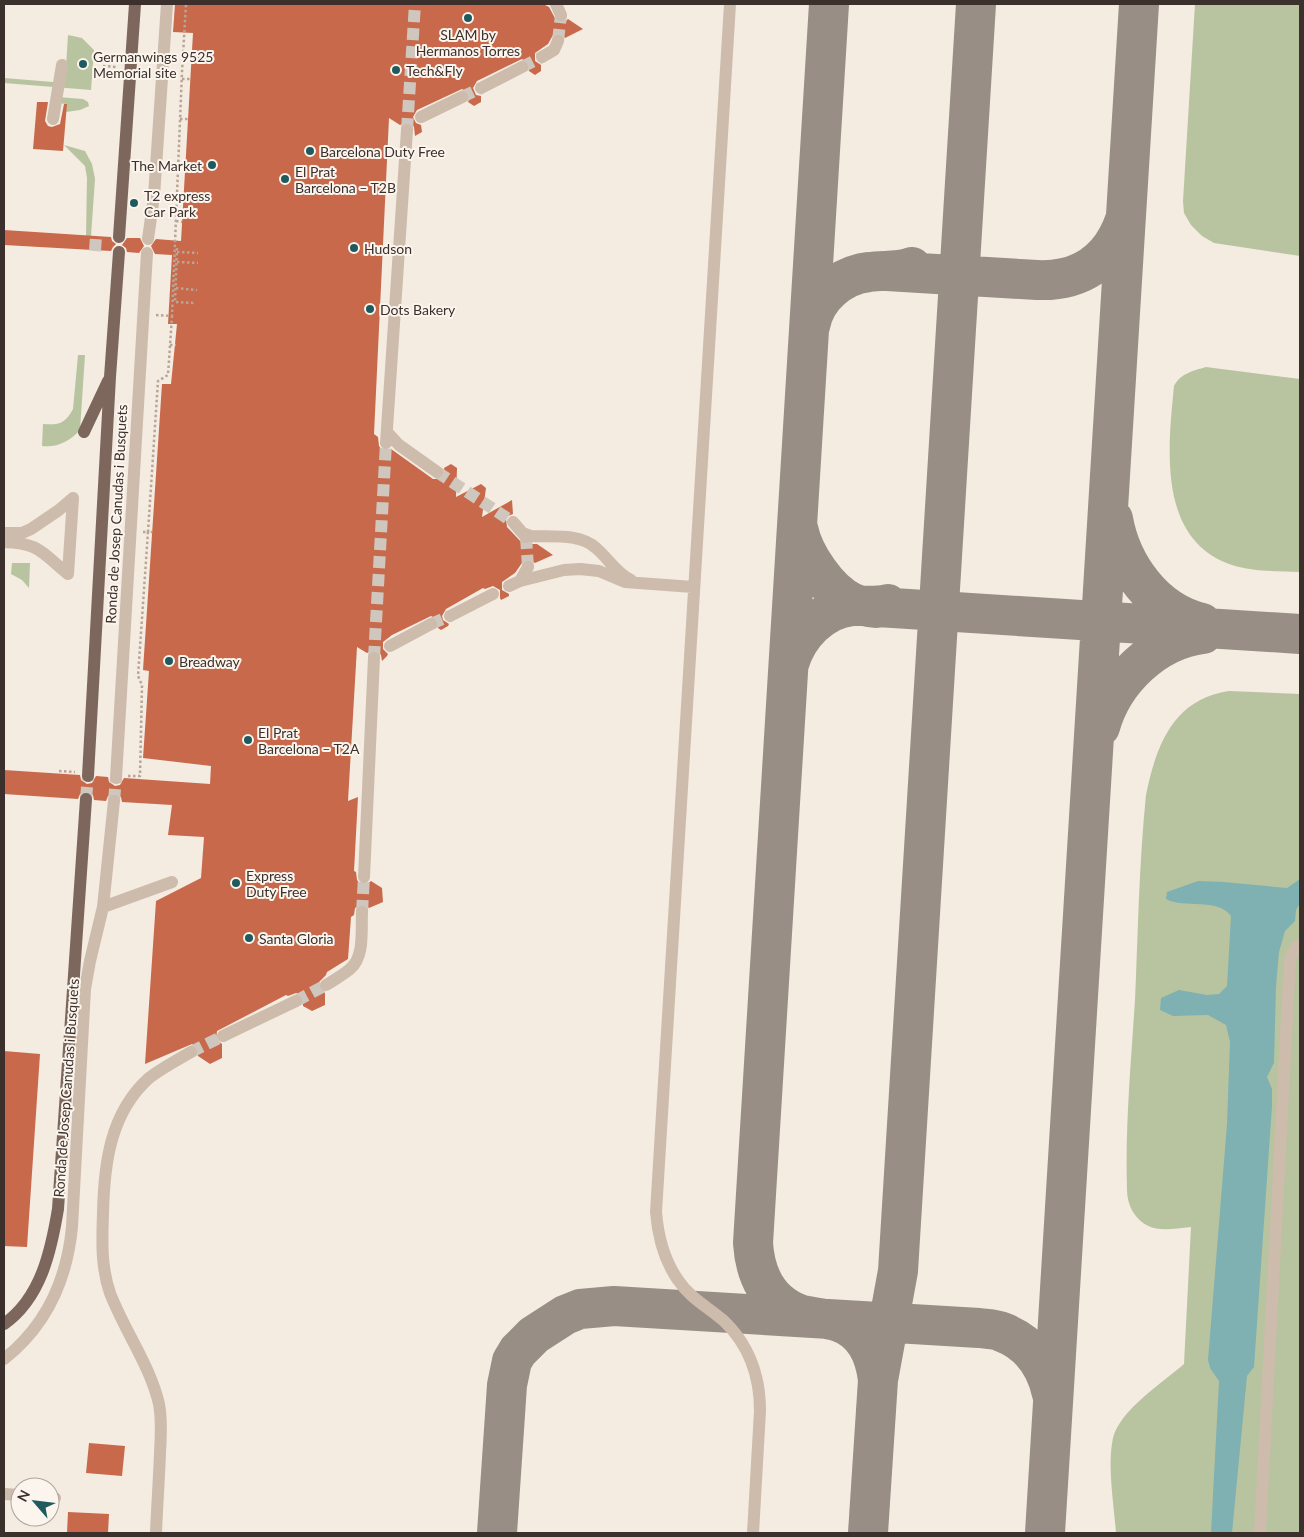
<svg xmlns="http://www.w3.org/2000/svg" width="1304" height="1537" viewBox="0 0 1304 1537" font-family="Lato,sans-serif">
	<style>
		.green { fill: #b8c4a0 }
		.water { fill: #7fb0b2 }
		.lines { fill: none; stroke-linecap: round; stroke-linejoin: round }
		.taxiway { stroke: #988e86; stroke-width: 40 }
		.building { fill: #c8694b }
		.minor-tunnel { stroke: #cfc6bd; stroke-width: 12; stroke-dasharray: 12 6; stroke-linecap: butt }
		.major-tunnel { stroke: #cfc6bd; stroke-width: 12; stroke-dasharray: 12 6; stroke-linecap: butt }
		.path { stroke: #b9a596; stroke-width: 2.5; stroke-dasharray: 2.5 2.5; stroke-linecap: butt }
		.minor { stroke: #cdbbac; stroke-width: 12 }
		.major { stroke: #7d675c; stroke-width: 12 }
		.poi-dot { fill: #1f5a5e; stroke: #fbf5ee; stroke-width: 2 }
		.labels { text-anchor: middle; dominant-baseline: central; stroke-width: 4; stroke-linejoin: round; paint-order: stroke }
		.poi-label { font-size: 14px; fill: #3b302b; stroke: #fbf5ee; text-anchor: start }
		.street-label { font-size: 14px; fill: #3b302b; stroke: #fbf5ee }
	</style>
	<rect width="100%" height="100%" fill="#f4ebe1"/>
	<path class="green" d="M1195,4h105v252l-86,-13 -12,-7 -11,-11 -7,-12 -1,-12z
		M68,35l14,3 12,12 -3,40 -87,-7v-5l61,5z
		M57,97l26,2 5,3 1,4 -9,4 -14,2v-8l-9,-1z
		M64,145l21,6 7,13 3,15 -4,57h-5l1,-58 -2,-12z
		M78,355h7l-5,75c-10,11 -23,18 -38,16l1,-22c16,1 22,0 30,-15z
		M1206,367l94,12v193c-22,-1 -47,0 -68,-7 -75,-25 -64,-117 -58,-179 7,-13 19,-15 32,-19z
		M12,563h18l-1,25 -7,-8 -11,-6z
		M1229,691l71,3v839h-184c-2,-28 -9,-68 -3,-95 7,-28 49,-55 71,-74l7,-137c-23,2 -43,8 -58,-15 -4,-7 -6,-14 -6,-22 -2,-63 4,-127 8,-190 3,-68 4,-137 11,-205 10,-49 27,-96 83,-104z"/>
	<path class="water" d="M1300,879v24l-4,7 -1,11 -10,10 -6,21 -3,34 -2,77 -7,14 5,12v17l-18,261 -7,9 -15,157h-21l8,-152 -9,-13 -2,-8 19,-236 3,-82 -4,-17 -18,-10 -35,1 -13,-6 1,-12 18,-8 28,5 12,-1 8,-8 4,-70c-14,-19 -47,-7 -65,-17l1,-7 31,-11 26,1 63,6z"/>
	<g class="lines">
		<path class="taxiway" d="M829,4l-76,1239c2,32 15,61 49,72 12,3 25,3 37,7 26,9 36,32 39,58
			M887,271l150,9c43,2 74,-19 88,-60
			M810,326c5,-29 31,-51 59,-54 14,-2 30,0 43,-5
			M1113,519c8,46 41,93 89,104
			M798,528c5,26 30,64 55,75 8,3 15,4 23,5
			M862,606l438,28
			M789,664c8,-29 33,-55 63,-58 12,-1 25,1 36,-2
			M1100,727c13,-47 55,-87 103,-93
			M497,1533l10,-148 5,-24 6,-10 16,-16 31,-20 15,-6 34,-3 365,22c7,1 16,1 23,4 29,11 44,33 50,62
			M868,1533l10,-153 20,-109 78,-1267
			M1045,1533l94,-1529"/>
	</g>
	<path class="building" d="M175,4h368l6,3 8,15 7,1 4,-4 15,10 -18,9 -4,-5 -8,2 -5,9 -13,9v8l6,4v6l-6,4 -6,-4v-8l-7,-4 -45,22 -4,7 3,7 5,1v6l-7,4 -6,-4 2,-5 -1,-4 -7,-4 -45,21 -4,7 3,6 5,2 1,7 -7,4 -1,-9 -2,-3 -5,-2 -7,3 -11,-7 -15,316 4,3 1,9 2,3 5,2 5,-2 42,30h8l4,-6 -1,-5 7,-4 6,4 -1,29 25,-13 5,4 -4,29 30,-17 1,14 -5,2 -2,3 1,8 16,17h14l16,11 -18,8 -7,-4 -4,1 -9,13 -13,9v8l7,4v2l-8,4 -1,-2v-8l-7,-4 -8,3 -2,-1 -37,21 -4,7 1,4 6,4 -1,2 -7,4 -3,-2v-8l-7,-4 -39,19 -9,7v7l5,5 -1,2 -5,5 -1,-6 -3,-4h-7l-4,2 -10,-6 -9,154 10,-4 -4,74 2,1 1,8 3,4h7l4,-3 11,7 1,14 -14,6 -3,-3 -4,-1 -7,4 -1,7 -3,2 -3,42 -21,13 -1,3 -7,7v7l6,4v12l-13,6 -9,-5v-8l-3,-4 -4,-1 -8,3 -2,-1 -69,36 -1,8 6,5v14l-12,6 -12,-8v-8l-6,-4 -47,20 11,-163 45,-23 3,-41 -36,-2 4,-30 -50,-3 -1,-5 -6,-4 -7,3 -2,5 -12,-1 -1,-5 -6,-4 -7,3 -2,5 -74,-5v-24l76,5 1,5 6,4 5,-1 4,-7 12,1 1,5 6,4 5,-1 4,-7 86,6 1,-18 -68,-8 6,-87 -6,-1 19,-286h9l6,-60h-9l4,-69 -17,-1 -4,-8 5,-7 25,2 12,-208 -20,-1z
		M37,102h11l-3,19 3,5 4,1 8,-3 4,-20h3l-4,47 -30,-2z
		M4,230l107,7 1,4 4,3 -3,3 -2,4 -107,-6z
		M127,238h13l4,8 -5,7 -12,-1 -1,-4 -4,-3z
		M4,1051l36,3 -13,193 -23,-1z
		M89,1443l36,3 -3,30 -36,-3z
		M68,1512l41,2 -1,19h-41z"/>
	<g class="lines">
		<path class="minor-tunnel" d="M558,41l3,-26
			M522,67l20,-10
			M462,97l19,-9
			M407,130l8,-126
			M95,251l1,-15
			M437,472l76,50
			M526,537l2,30
			M431,624l19,-8
			M374,658l12,-215
			M114,801l2,-23
			M362,912l2,-35
			M296,1001l30,-16
			M191,1052l32,-16"/>
		<path class="major-tunnel" d="M86,799l2,-23"/>
		<path class="path" d="M103,66l14,1
			M182,79h8
			M180,119h8
			M176,221l6,1
			M177,248l-2,54 20,1
			M177,252l21,1
			M177,262l21,1
			M176,288l21,2
			M156,315l16,1 10,-244 4,-68
			M170,345h6
			M143,532h5l10,-151 10,-6 4,-59
			M59,771l16,1
			M128,776h12l2,-91 -4,-9 10,-144h4"/>
		<path class="minor" d="M556,4l5,11
			M730,4l-74,1208c2,25 8,48 22,68 12,18 30,27 46,41 25,24 36,56 36,90l-7,122
			M542,57l12,-7 4,-9
			M481,88l41,-21
			M421,117l41,-20
			M53,119l9,-54
			M148,239l6,-43 13,-192
			M387,432l12,13 38,27
			M386,443l21,-313
			M513,522l13,15
			M4,533h18l9,-4 28,-19 14,-12 -5,76
			M523,533l8,3c20,1 49,-3 65,12 12,10 21,26 35,32
			M4,542c36,1 38,11 64,32
			M520,581l44,-11 16,-1 19,2 26,11 68,5
			M509,586l11,-5 8,-14
			M450,616l43,-22
			M390,646l41,-22
			M116,778l31,-525
			M364,877l10,-219
			M103,907l69,-25
			M326,985c8,-5 17,-10 24,-16 15,-12 11,-40 12,-57
			M223,1036l73,-35
			M4,1359c42,-33 63,-80 68,-132l13,-238 5,-28 13,-54 11,-106
			M4,1494l16,1
			M50,1498h5
			M156,1533c1,-26 3,-53 4,-80 1,-16 2,-33 -1,-49 -9,-39 -35,-74 -49,-111 -9,-26 -8,-52 -7,-79 1,-50 7,-101 46,-136 13,-10 28,-18 42,-26
			M1260,1533l30,-574 6,-12 4,-2"/>
		<path class="major" d="M119,237l16,-233
			M84,432l24,-51
			M88,776l22,-399 9,-125
			M4,1324c37,-26 47,-73 54,-115l28,-410"/>
	</g>
	<g class="poi-dot">
		<circle cx="468" cy="18" r="5"/>
		<circle cx="83" cy="64" r="5"/>
		<circle cx="396" cy="70" r="5"/>
		<circle cx="310" cy="151" r="5"/>
		<circle cx="212" cy="165" r="5"/>
		<circle cx="285" cy="179" r="5"/>
		<circle cx="134" cy="203" r="5"/>
		<circle cx="354" cy="248" r="5"/>
		<circle cx="370" cy="309" r="5"/>
		<circle cx="169" cy="661" r="5"/>
		<circle cx="248" cy="740" r="5"/>
		<circle cx="236" cy="883" r="5"/>
		<circle cx="249" cy="938" r="5"/>
	</g>
	<g class="labels">
		<g class="poi-label">
			<text x="468" y="34" text-anchor="middle">SLAM by<tspan x="468" dy="16">Hermanos Torres</tspan></text>
			<text x="93" y="56">Germanwings 9525<tspan x="93" dy="16">Memorial site</tspan></text>
			<text x="406" y="70">Tech&amp;Fly</text>
			<text x="320" y="151">Barcelona Duty Free</text>
			<text x="202" y="165" text-anchor="end">The Market</text>
			<text x="295" y="171">El Prat<tspan x="295" dy="16">Barcelona – T2B</tspan></text>
			<text x="144" y="195">T2 express<tspan x="144" dy="16">Car Park</tspan></text>
			<text x="364" y="248">Hudson</text>
			<text x="380" y="309">Dots Bakery</text>
			<text x="179" y="661">Breadway</text>
			<text x="258" y="732">El Prat<tspan x="258" dy="16">Barcelona – T2A</tspan></text>
			<text x="246" y="875">Express<tspan x="246" dy="16">Duty Free</tspan></text>
			<text x="259" y="938">Santa Gloria</text>
		</g>
		<g class="street-label">
			<text transform="translate(116 514) rotate(-87)">Ronda de Josep Canudas i Busquets</text>
			<text transform="translate(66 1088) rotate(-86)">Ronda de Josep Canudas i Busquets</text>
		</g>
	</g>
	<rect width="1304" height="1537" fill="none" stroke="#3b302b" stroke-width="10"/>
	<g transform="translate(35 1502) rotate(298)"><circle r="24" fill="#fbf5ee" stroke="#aea6a0"/>
	<path d="M0-4L9 19L0 12L-9 19Z" fill="#1f5a5e"/>
	<text y="-8" font-size="14" font-weight="bold" text-anchor="middle" fill="#3b302b">N</text>
	</g>
</svg>
